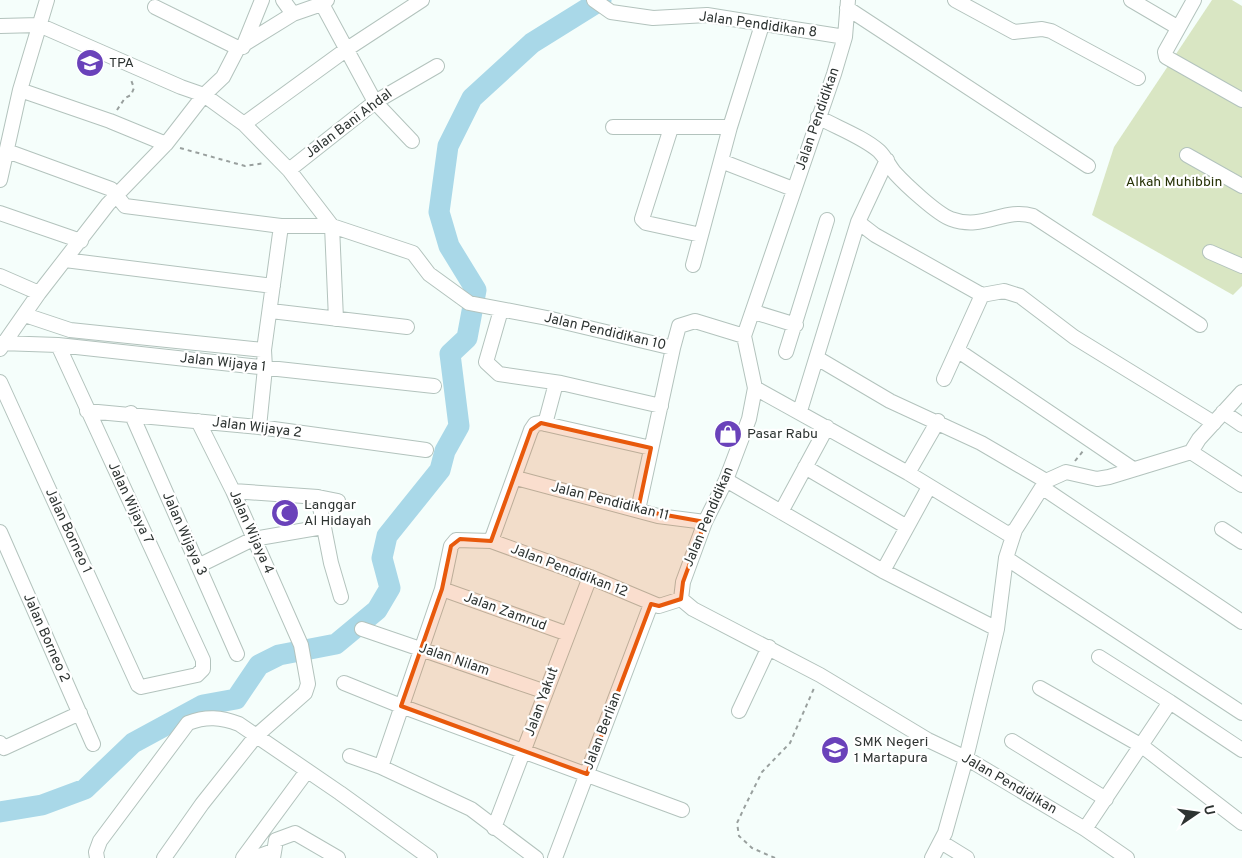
<svg xmlns="http://www.w3.org/2000/svg" width="1242" height="858" viewBox="0 0 1242 858" font-family="Overpass,sans-serif">
	<style>
		.green { fill: #d9e6c3 }
		.lines { fill: none; stroke-linecap: round; stroke-linejoin: round }
		.river { stroke: #a9d8e8; stroke-width: 21 }
		.minor-casing { stroke: #b3c3bd; stroke-width: 16 }
		.path { stroke: #99a09e; stroke-width: 2; stroke-dasharray: 4 4; stroke-linecap: butt }
		.minor { stroke: #fff; stroke-width: 14 }
		.marked { fill: #e8590c; fill-opacity: 0.2; stroke: #e8590c; stroke-width: 4; stroke-linejoin: round }
		.labels { text-anchor: middle; dominant-baseline: central; stroke-width: 4.5; stroke-linejoin: round; paint-order: stroke }
		.street-label { font-size: 14px; fill: #2d3331; stroke: #fff }
		.poi-label { font-size: 14px; fill: #2d3331; stroke: #fff; text-anchor: start }
		.park-label { font-size: 14px; fill: #263205; stroke: #fff }
	</style>
	<rect width="100%" height="100%" fill="#f5fefb"/>
	<path class="green" d="M1212,0h20l10,6v280l-9,9 -141,-80 22,-68z"/>
	<g class="lines">
		<path class="river" d="M0,812l42,-7 43,-16 48,-46 70,-38 33,-6 23,-34 20,-10 57,-11 41,-34 13,-22 -8,-30 5,-22 53,-66 5,-19 14,-25 -9,-72 17,-16 9,-48 -27,-44 -10,-34 9,-66 24,-48 60,-55 69,-43"/>
		<g class="minor-casing">
			<path id="minor" d="M283,0l10,14
				M594,0l17,12 42,6 54,-3 138,22
				M955,0l59,32 28,-3 9,2 87,47
				M1131,0l46,27
				M1194,0l-29,52 1,5 76,43
				M322,4l53,98 37,39
				M155,7l83,41
				M847,8l241,158
				M0,26l39,-1 142,62 23,8 40,29 45,46 43,56 81,27 16,21 40,29 78,15 126,30 6,-22 16,-5 49,15
				M243,47l19,-47
				M20,90l90,31 56,23
				M818,117c20,11 45,20 61,34 7,7 10,15 16,22 10,11 42,41 56,46 33,12 53,-12 82,-3l167,109
				M244,124l103,-75 75,-49
				M613,127h117
				M671,128l-29,91 4,4 55,12
				M7,151l104,38 14,17 156,20h51l4,93
				M1187,155l55,31
				M721,161l72,28
				M289,170l86,-68 62,-36
				M0,180l20,-90 27,-90
				M0,213l81,28
				M858,222l17,13 107,60 22,-4 16,5 54,41 140,86
				M1210,252l32,14
				M65,260l208,26
				M693,265l37,-138 32,-102
				M0,276l39,17
				M501,310l-15,52 13,12 62,9 100,23
				M271,311l136,16
				M754,312l42,13
				M25,315l45,15 194,20
				M0,343l58,2 376,41
				M0,349l39,-56 69,-89 58,-60 38,-49 19,-18 15,-29 55,-34 29,-10 5,-4
				M957,350l176,119
				M786,352l41,-132
				M817,358l73,43 91,42 65,38
				M944,379l38,-84
				M0,382l138,303 3,2 56,-12 6,-6v-9l-145,-315
				M755,388l153,85 100,61 7,-4
				M87,411l172,16 167,23
				M800,411l58,-189 29,-62
				M1223,412l19,13
				M131,413l106,241
				M545,424l11,-41
				M259,427l6,-59 -1,-18 17,-124
				M1191,452l51,33
				M805,467l102,60
				M908,473l30,-52
				M516,478l142,38 47,6
				M726,480l157,91 114,58
				M1043,488l199,134
				M233,491l85,6 20,4
				M318,497l13,66 10,34
				M638,510l35,-162
				M781,512l46,-85
				M1222,529l20,13
				M0,532l93,212
				M491,541l40,-111 4,-6 6,-1 110,25
				M1006,558l236,155
				M198,566l55,-27 70,-12
				M883,571l46,-84
				M442,589l126,45
				M681,599l2,-17 22,-60 21,-42 23,-61 6,-31 -11,-52 90,-262 11,-37 3,-37
				M681,599l12,10 127,66 108,65 38,18 119,71 42,29
				M362,629l184,63
				M1099,657l71,45
				M344,683l57,23 281,104
				M1040,688l102,58 100,77
				M739,711l30,-64
				M1012,741l94,58
				M0,743l4,5 76,-35
				M350,756l31,11 90,42 65,49
				M381,767l61,-178 9,-43 5,-6 35,1 99,36 69,29 22,-7
				M494,828l96,-251
				M1085,829l85,-127 72,48
				M941,842l26,16
				M97,858l-1,-6 4,-11 88,-118c18,-7 33,-6 51,1l101,69 90,65
				M164,858l38,-54 54,-68 49,-43 3,-9 -7,-39 -68,-154 -35,-70
				M243,858l64,-87
				M254,858l19,-7
				M273,858l3,-18 19,-7 43,25
				M555,858l96,-254
				M932,858l13,-25 21,-75 31,-129 9,-71 9,-28 31,-49 20,-9 31,7 12,-2 82,-25 8,-13 43,-47"/>
		</g>
		<path class="path" d="M117,110l8,-12 6,-3 3,-7 -3,-8
			M180,148l65,18 20,-3
			M1075,461l8,-10
			M775,858l-23,-10 -13,-12 -2,-13 9,-19 16,-32 28,-29 25,-57"/>
		<use href="#minor" class="minor"/>
	</g>
	<path class="marked" d="M541,423l110,25 -13,62 67,12 -22,60 -2,17 -22,7 -8,-2 -64,170 -186,-68 41,-117 9,-43 9,-7 31,2 40,-111z"/>
	<defs>
		<g id="school-disc" transform="scale(1.4375)"><circle r="9.5" fill="#6a42ba" stroke="#fff"/><path d="M0-5L7-2L0 1L-7-2ZM-4 1L0 2.5L4 1V4Q0 6-4 4Z" fill="#fff"/></g>
		<g id="shop-disc" transform="scale(1.4375)"><circle r="9.5" fill="#6a42ba" stroke="#fff"/><path d="M-5-2.5h2.3a2.7 3.5 0 0 1 5.4 0H5L5.5 6h-11ZM-1.5-2.5h3a1.5 2.3 0 0 0-3 0Z" fill="#fff"/></g>
		<g id="mosque-disc" transform="scale(1.4375)"><circle r="9.5" fill="#6a42ba" stroke="#fff"/><path d="M3.5-4.9A6 6 0 1 0 3.5 4.9A5 5 0 1 1 3.5-4.9Z" fill="#fff"/></g>
	</defs>
	<g fill-rule="evenodd">
		<use href="#school-disc" x="90" y="63"/>
		<use href="#shop-disc" x="728" y="434"/>
		<use href="#mosque-disc" x="285" y="513"/>
		<use href="#school-disc" x="835" y="750"/>
	</g>
	<g class="labels">
		<g class="street-label">
			<text transform="translate(758 25) rotate(8)">Jalan Pendidikan 8</text>
			<text transform="translate(818 119) rotate(-71)">Jalan Pendidikan</text>
			<text transform="translate(349 124) rotate(-37)">Jalan Bani Ahdal</text>
			<text transform="translate(605 332) rotate(13)">Jalan Pendidikan 10</text>
			<text transform="translate(223 363) rotate(6)">Jalan Wijaya 1</text>
			<text transform="translate(257 428) rotate(7)">Jalan Wijaya 2</text>
			<text transform="translate(610 502) rotate(14)">Jalan Pendidikan 11</text>
			<text transform="translate(130 503) rotate(65)">Jalan Wijaya 7</text>
			<text transform="translate(709 517) rotate(-67)">Jalan Pendidikan</text>
			<text transform="translate(68 531) rotate(65)">Jalan Borneo 1</text>
			<text transform="translate(251 532) rotate(66)">Jalan Wijaya 4</text>
			<text transform="translate(184 534) rotate(66)">Jalan Wijaya 3</text>
			<text transform="translate(569 571) rotate(21)">Jalan Pendidikan 12</text>
			<text transform="translate(505 612) rotate(20)">Jalan Zamrud</text>
			<text transform="translate(46 638) rotate(66)">Jalan Borneo 2</text>
			<text transform="translate(454 660) rotate(19)">Jalan Nilam</text>
			<text transform="translate(542 702) rotate(-70)">Jalan Yakut</text>
			<text transform="translate(603 731) rotate(-69)">Jalan Berlian</text>
			<text transform="translate(1009 784) rotate(30)">Jalan Pendidikan</text>
		</g>
		<g class="poi-label">
			<text x="109" y="63">TPA</text>
			<text x="747" y="434">Pasar Rabu</text>
			<text x="304" y="505">Langgar<tspan x="304" dy="16">Al Hidayah</tspan></text>
			<text x="854" y="742">SMK Negeri<tspan x="854" dy="16">1 Martapura</tspan></text>
		</g>
		<g class="park-label">
			<text x="1174" y="182">Alkah Muhibbin</text>
		</g>
	</g>
	<g transform="translate(1197 813) rotate(77)" stroke="#ffffff" stroke-width="4" paint-order="stroke">
	<path d="M0-4L9 19L0 12L-9 19Z" fill="#2d3331"/>
	<text y="-8" font-size="14" font-weight="bold" text-anchor="middle" fill="#2d3331">U</text>
	</g>
</svg>
